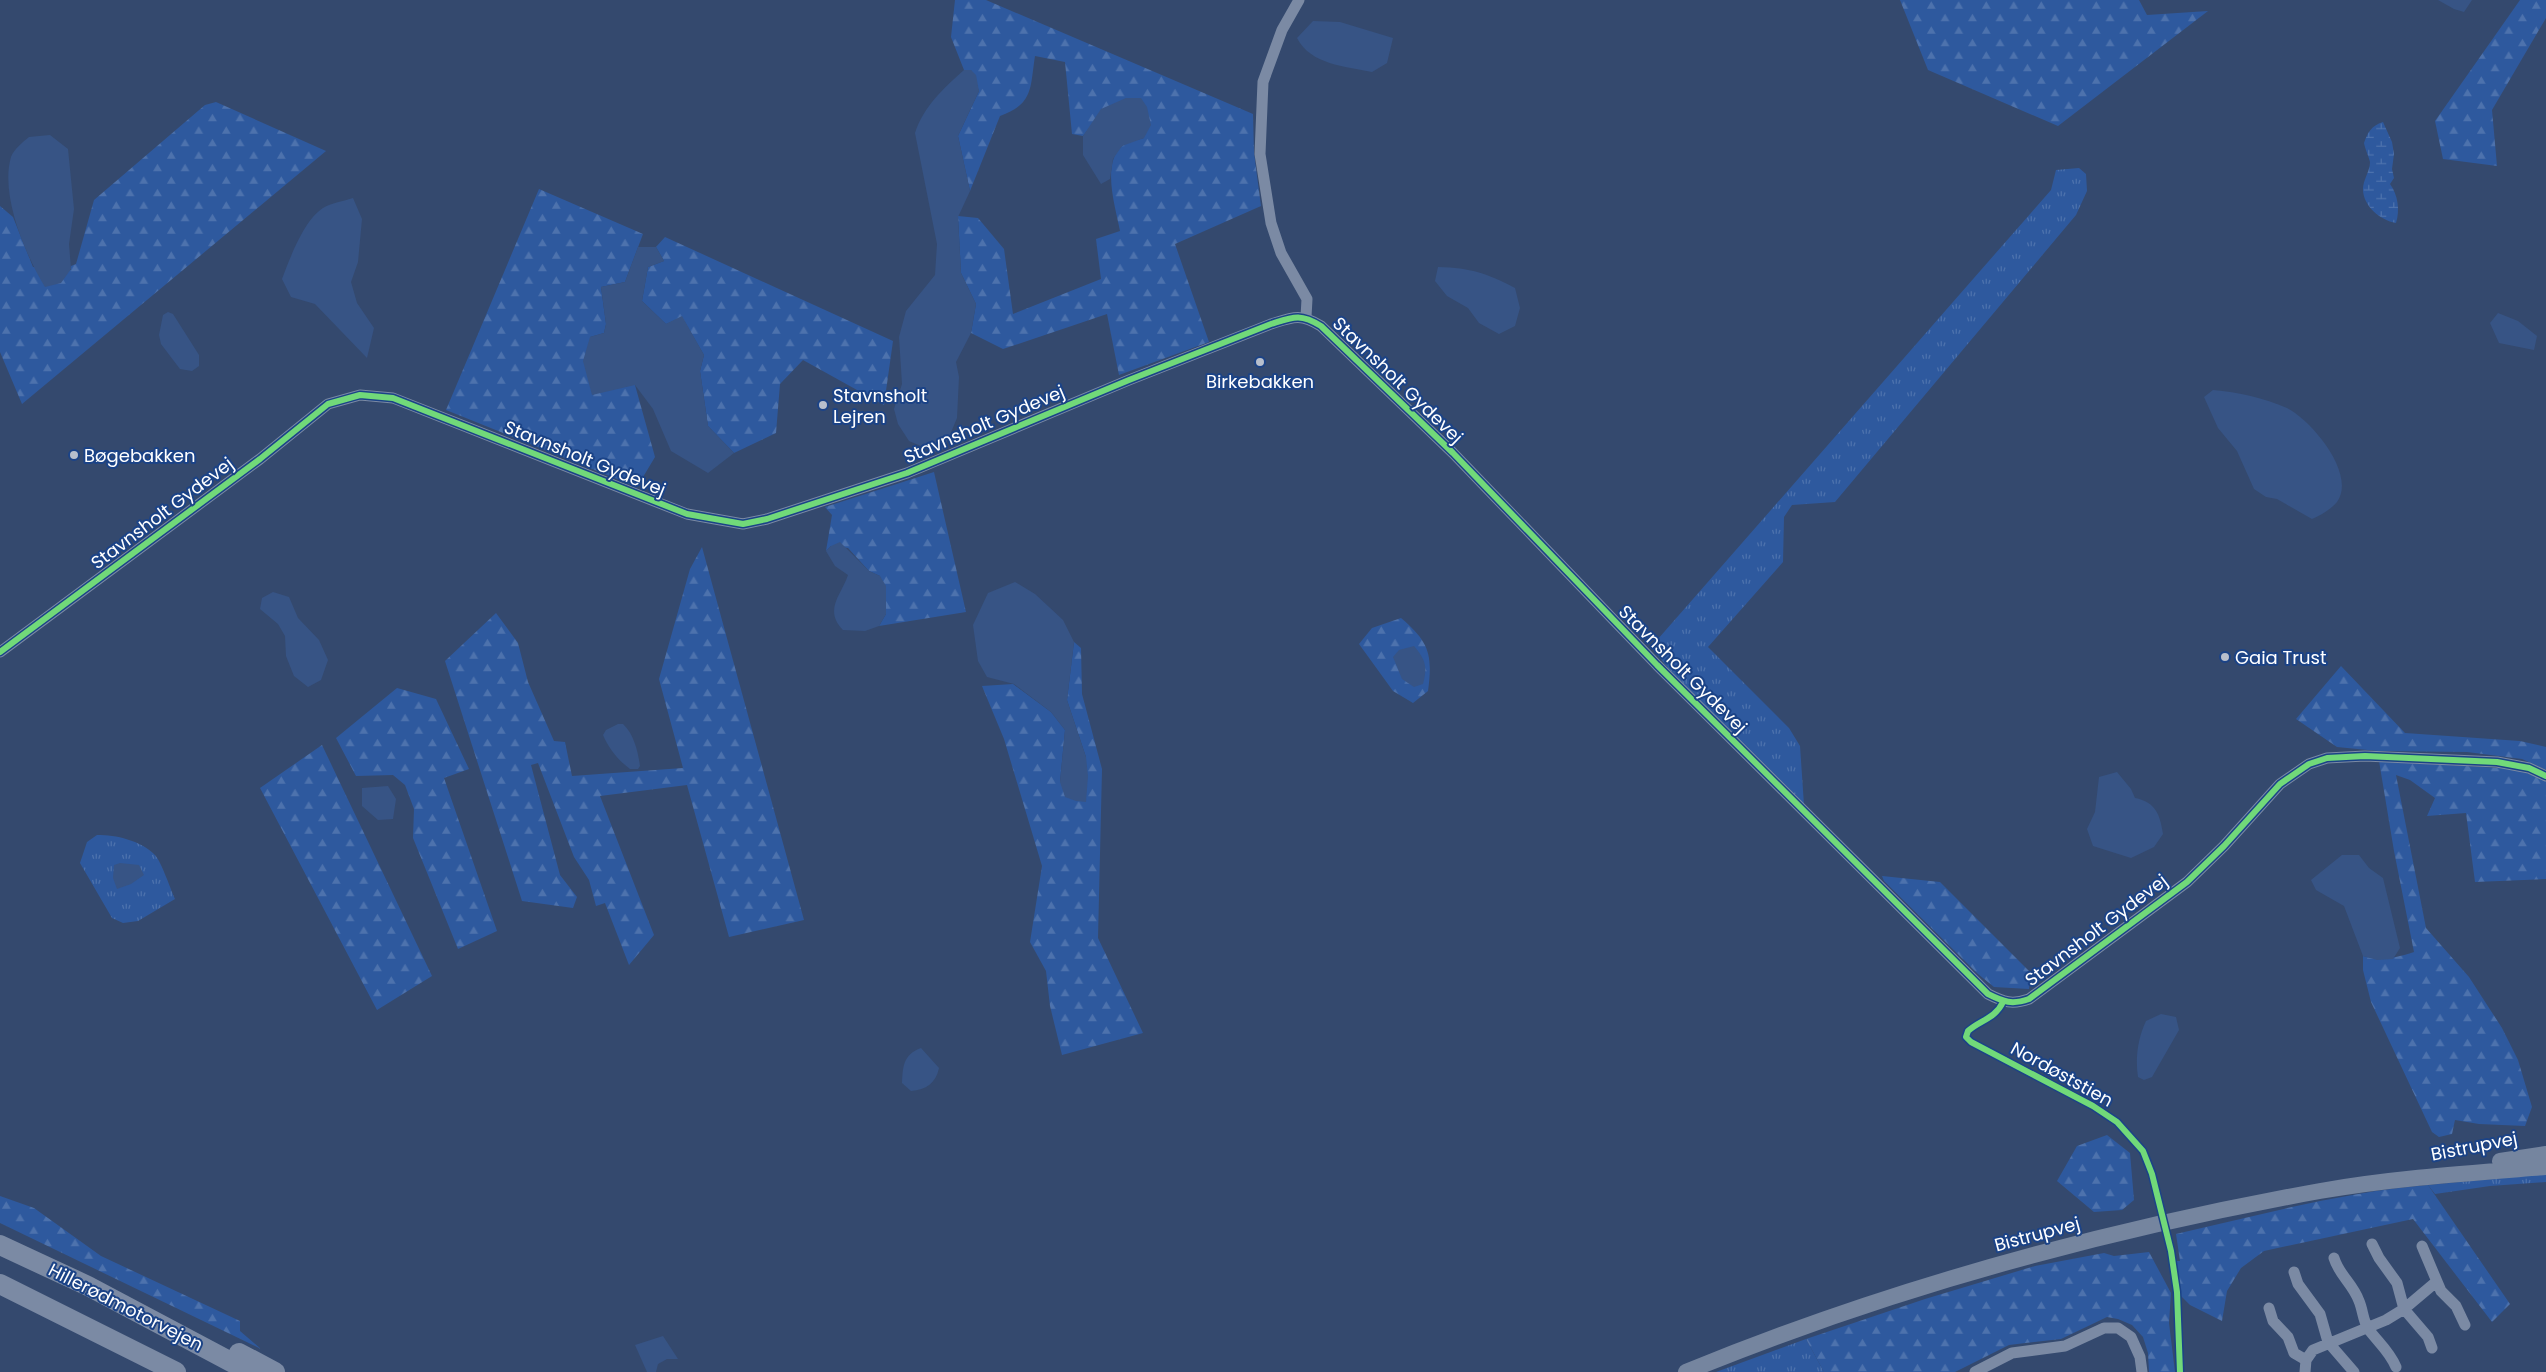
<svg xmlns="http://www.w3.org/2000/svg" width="2546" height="1372" viewBox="0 0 2546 1372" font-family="Poppins,sans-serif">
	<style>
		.grass { fill: url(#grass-tufts) }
		.forest { fill: url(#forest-firs) }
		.wetland { fill: url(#wetland-marsh) }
		.water { fill: #375485 }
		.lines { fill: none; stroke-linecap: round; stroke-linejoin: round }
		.minor { stroke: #7b8aa4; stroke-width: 11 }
		.secondary { stroke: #75859f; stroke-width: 16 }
		.motorway { stroke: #7b8aa4; stroke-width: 20 }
		.cycleway-casing { stroke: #1b4387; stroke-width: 9 }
		.cycleway { stroke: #71d979; stroke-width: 6 }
		.poi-dot { fill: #b8bfcc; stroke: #1b4387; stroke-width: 2 }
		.labels { text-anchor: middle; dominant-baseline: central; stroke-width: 4; stroke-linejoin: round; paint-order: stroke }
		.street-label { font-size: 18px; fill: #fff; stroke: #1b4387 }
		.poi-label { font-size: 18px; fill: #fff; stroke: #1b4387; text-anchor: start }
	</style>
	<defs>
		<pattern id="grass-tufts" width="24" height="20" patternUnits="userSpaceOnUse" patternTransform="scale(1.25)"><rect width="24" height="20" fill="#2e599e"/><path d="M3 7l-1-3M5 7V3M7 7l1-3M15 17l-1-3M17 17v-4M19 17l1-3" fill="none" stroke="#4d72ad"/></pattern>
		<pattern id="forest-firs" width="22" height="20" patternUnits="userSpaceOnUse" patternTransform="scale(1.25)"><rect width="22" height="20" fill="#2e599e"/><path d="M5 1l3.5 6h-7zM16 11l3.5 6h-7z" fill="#4d72ad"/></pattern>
		<pattern id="wetland-marsh" width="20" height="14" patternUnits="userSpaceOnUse" patternTransform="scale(1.25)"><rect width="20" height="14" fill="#2e599e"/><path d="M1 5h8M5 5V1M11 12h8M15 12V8" fill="none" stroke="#4d72ad"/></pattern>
	</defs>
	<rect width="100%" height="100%" fill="#34496e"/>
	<path class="grass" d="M2079,168l7,6 1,17 -11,24 -241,287 -43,3 -8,12 -1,45 -75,85 81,81 11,18 4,59 -122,-120 -31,-38 400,-457 5,-20z
		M97,835c19,0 43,5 58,20 7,8 15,33 20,44l-37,22 -15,2 -11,-5 -32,-55 7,-21z
		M2546,1174v8l-56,4 -55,8 -7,-9z
		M1806,1339l18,33h-108z"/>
	<path class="forest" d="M955,0h31l267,114 1,39 7,53 -86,38 34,98 -90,33 -12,-61 -104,35 -32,-16 5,-29 -15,-31 -3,-57 20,2 26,31 9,65 88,-35 -5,-40 24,-8c-4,-22 -19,-67 2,-85 5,-4 16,-6 22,-8l-51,-15 -10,13 -11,-2 -7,-72 -30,-6c-5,31 -1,48 -35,60l-30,75 -12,-55 21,-45 -8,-21h-7l-13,-33z
		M1900,0h239l8,15 61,-4 -150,115 -130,-56z
		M2520,0h26v18l-54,92 5,56 -54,-7 -8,-38z
		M216,102l110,49 -304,253 -22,-52v-146l13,11 20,50 38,3v-4l5,-2 18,-64 111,-95z
		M539,189l104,45 -18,48 -24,5 5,37 -2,9 -14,4 45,48 20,72 -18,30 -191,-77z
		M665,237l228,104 -9,64 -81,-45 -23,24 -4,49 -42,20 -26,-27 -8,-55 4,-16 -22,-38 -16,7 -24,-23 6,-34 16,-6 -8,-14z
		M934,472l32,140 -87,14 7,-12 -6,-38 -11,-5 -21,-23 -17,-2 -5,5 6,-36 -7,-8z
		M702,547l102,373 -75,17 -42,-152 -87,11 54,139 -25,30 -24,-62 -9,3 -7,-26 -15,-23 -36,-94 -7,2 29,110 17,22 -4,11 -51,-7 -77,-240 51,-48 22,30 10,39 26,59 11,1 7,34 111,-8 -24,-89 31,-110z
		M1401,618c28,24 32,36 27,73l-15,12 -20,-12 -34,-47 13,-16z
		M1074,642l7,6 1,46 20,75 -4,169 45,95 -81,22 -12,-49 -4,-35 -16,-29 12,-76 -38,-127 -22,-53 31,-2 38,28 14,18 -5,52 26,-25 -19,-57z
		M2341,666l64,67 115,8 26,6v23l-24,-11 -55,-7 -89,-1 -41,-4 -41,-28z
		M397,688l39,11 33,70 -25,9 53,153 -39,18 -45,-111 1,-29 -9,-24 -12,-10 -37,1 -20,-38z
		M322,745l110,231 -55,34 -117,-222z
		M2379,761l138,8 29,12v98l-71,3 -9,-69 -39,3 8,-18 -25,-18 -14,-5 30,153 43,49 33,51 16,32 14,47 -7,19 -46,-2 -24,-4 -3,14 -13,3 -7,-5 -61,-130 -8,-32v-14c19,5 32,2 51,-4l-20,-101z
		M1882,876l58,6 91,91 -2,16 -35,-2 -16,-13 -94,-93z
		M2107,1135l23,18 4,47 -12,10 -28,2 -37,-31 20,-35z
		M2428,1185l82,119 -18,18 -79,-103 -149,32 -23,17 -14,23 -5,30 -32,-16 -9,-9 -5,-35h4l-4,-27c83,-19 167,-42 252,-49z
		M0,1196l34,12 67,48 139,65v10l21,18 -261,-126z
		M2149,1252l22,41 -2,30 6,49h-26l-1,-19 -5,-16 -11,-12 -14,-6 -11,-2 -46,22 -52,6 -54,27h-131l-18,-33 119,-40 110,-33 69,-13 10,3z"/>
	<path class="wetland" d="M2383,122l9,20 2,12 -2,15 2,9 -4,6c8,11 10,26 6,39 -16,-3 -33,-17 -33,-34 0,-9 7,-18 7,-27 -1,-5 -5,-13 -6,-19 4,-11 7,-17 19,-21z"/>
	<path class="water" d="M2438,0h34l-8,12 -10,-3z
		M1313,21l27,1 53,16 -6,25 -15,9c-27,-6 -61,-7 -75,-34z
		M964,70h7l5,5 3,16 -21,45 12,55 -12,26 3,56 15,31 -5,29 -15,29 3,15 -2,41 -13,31 -9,3 -26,-11 -11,-17 -4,-15 8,-25 -3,-47 7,-26 29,-36 2,-31 -22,-111c9,-27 28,-44 49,-63z
		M1126,98h15l6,9 4,18 -7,13 -22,8 -9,13 -3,20 -9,5 -18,-29v-19l18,-27z
		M50,135l18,14 6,60 -5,35 2,25 -10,14 -16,4c-20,-33 -45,-92 -34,-130 3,-8 12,-15 18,-20z
		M353,198l9,21 -4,43 -7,20 6,21 17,25 -7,30 -52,-54 -24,-7 -9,-18c8,-21 22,-59 41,-71 8,-5 21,-7 30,-10z
		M638,247h18l8,14 -16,6 -6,34 24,23 16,-8 22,39 -4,16 8,55 26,27 -26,20 -37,-22 -18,-42 -18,-24 -43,10 -9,-34 7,-24 14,-4 2,-9 -5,-37 24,-5z
		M1438,267c33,1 48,6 77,21l5,20 -5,18 -16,8 -20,-11 -11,-15 -21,-12 -12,-15z
		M168,312l5,2 26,41v11l-7,5 -12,-2 -19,-25 -2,-9 4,-20z
		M2498,313l20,8 19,15 -3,14 -35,-7 -9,-20z
		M2213,390c25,2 51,8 74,18 24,12 70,66 50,94 -7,8 -16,13 -25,17l-35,-20 -11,-2 -12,-8 -17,-38 -19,-23 -14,-31z
		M840,542l29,29 11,5 6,10v28l-7,12 -14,5 -22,-1c-20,-20 -1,-36 5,-55l-13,-9 -9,-15 5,-5z
		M1015,582l20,12 28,26 11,22 -7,58 19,57 2,19 -2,26 -10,-1 -11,-4 -5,-15 5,-52 -14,-18 -37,-28 -27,-7 -9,-16 -5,-36 15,-32z
		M273,592l16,5 9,21 21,22 9,20 -7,20 -13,7 -14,-11 -8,-20 -1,-20 -7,-12 -18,-15 2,-11z
		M1414,646c11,13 14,20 9,38l-9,3 -12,-8 -9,-22 6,-7z
		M618,724h5c11,10 15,28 17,42l-2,3h-8c-12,-9 -21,-20 -27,-34l3,-5z
		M2117,772l14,17 4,9c21,4 25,17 28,36l-9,13 -23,11 -38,-12 -6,-17 8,-17 4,-35z
		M388,786l8,13 -3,20 -15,1 -16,-14v-18z
		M2342,855h17l10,13 14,10 17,70 -7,11 -16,1 -14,-4 -19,-50 -28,-16 -5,-10z
		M120,863l19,2 5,10 -13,9 -14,5 -4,-11 1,-13z
		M2161,1014l15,3 3,13 -27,47 -8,3 -6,-3c-3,-19 0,-39 8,-56z
		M921,1048l18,20c-3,15 -13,22 -28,23l-9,-8c1,-17 1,-28 19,-35z
		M663,1336l15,23h-11l-9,5 -2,8h-9l-12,-27z"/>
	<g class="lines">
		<path class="minor" d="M1299,0l-17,30 -19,52 -3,72 11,69 10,30 26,46 -1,18
			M0,652l260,-193 68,-55 32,-9 33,3 294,116 56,10 24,-5 140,-46 222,-93 142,-56c22,-7 29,-11 50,2l132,127 204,212 331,329c16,8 24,11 41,5l158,-117 37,-36 56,-62 29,-20 18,-6 38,-2 132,6 32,6 17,8
			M2372,1244l7,14 18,25 7,26 24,28 4,11
			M2422,1246l19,45 15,15 9,19
			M2334,1258c5,17 19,26 25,43 4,9 4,21 10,29 10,13 21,22 27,37
			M2294,1272l4,12 22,30 8,28 26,30
			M2269,1308l4,13 15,16 6,16 12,7
			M1975,1372l37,-19 53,-7 39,-18h14l13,9 9,20 2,15
			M2305,1372l1,-12 7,-10 73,-30 18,-11 32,-27"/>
		<path class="secondary" d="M2500,1161l46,-7
			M1686,1372c204,-84 418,-142 634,-181 74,-13 151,-18 226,-24"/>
		<path class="motorway" d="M0,1245l88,41 162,86
			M0,1284l176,88
			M239,1353l36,19"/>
		<g class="cycleway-casing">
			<path id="cycleway" d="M0,652l260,-193 68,-55 32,-9 33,3 294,116 56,10 24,-5 140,-46 222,-93 142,-56c22,-7 29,-11 50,2l132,127 204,212 331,329c16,8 24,11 41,5l158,-117 37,-36 56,-62 29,-20 18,-6 38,-2 132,6 32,6 17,8
				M2003,1002c-8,17 -23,18 -35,29l-2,6 5,5 122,64 24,16 26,29 9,23 19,77 6,41 3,80"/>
		</g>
		<use href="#cycleway" class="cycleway"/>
	</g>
	<g class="poi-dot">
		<circle cx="1260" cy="362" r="5"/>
		<circle cx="823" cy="405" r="5"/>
		<circle cx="74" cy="455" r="5"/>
		<circle cx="2225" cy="657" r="5"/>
	</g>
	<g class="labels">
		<g class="street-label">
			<text transform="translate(1398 380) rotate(44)">Stavnsholt Gydevej</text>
			<text transform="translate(984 424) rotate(-23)">Stavnsholt Gydevej</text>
			<text transform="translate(585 458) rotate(22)">Stavnsholt Gydevej</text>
			<text transform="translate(162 513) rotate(-37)">Stavnsholt Gydevej</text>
			<text transform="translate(1683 669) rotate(45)">Stavnsholt Gydevej</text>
			<text transform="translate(2096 930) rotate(-37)">Stavnsholt Gydevej</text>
			<text transform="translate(2062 1074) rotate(29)">Nordøststien</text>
			<text transform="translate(2474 1146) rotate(-11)">Bistrupvej</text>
			<text transform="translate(2037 1234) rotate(-15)">Bistrupvej</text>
			<text transform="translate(126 1307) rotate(27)">Hillerødmotorvejen</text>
		</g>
		<g class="poi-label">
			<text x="1260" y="381" text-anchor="middle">Birkebakken</text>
			<text x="833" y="395">Stavnsholt<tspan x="833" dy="21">Lejren</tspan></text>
			<text x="84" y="455">Bøgebakken</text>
			<text x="2235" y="657">Gaia Trust</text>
		</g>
	</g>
</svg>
